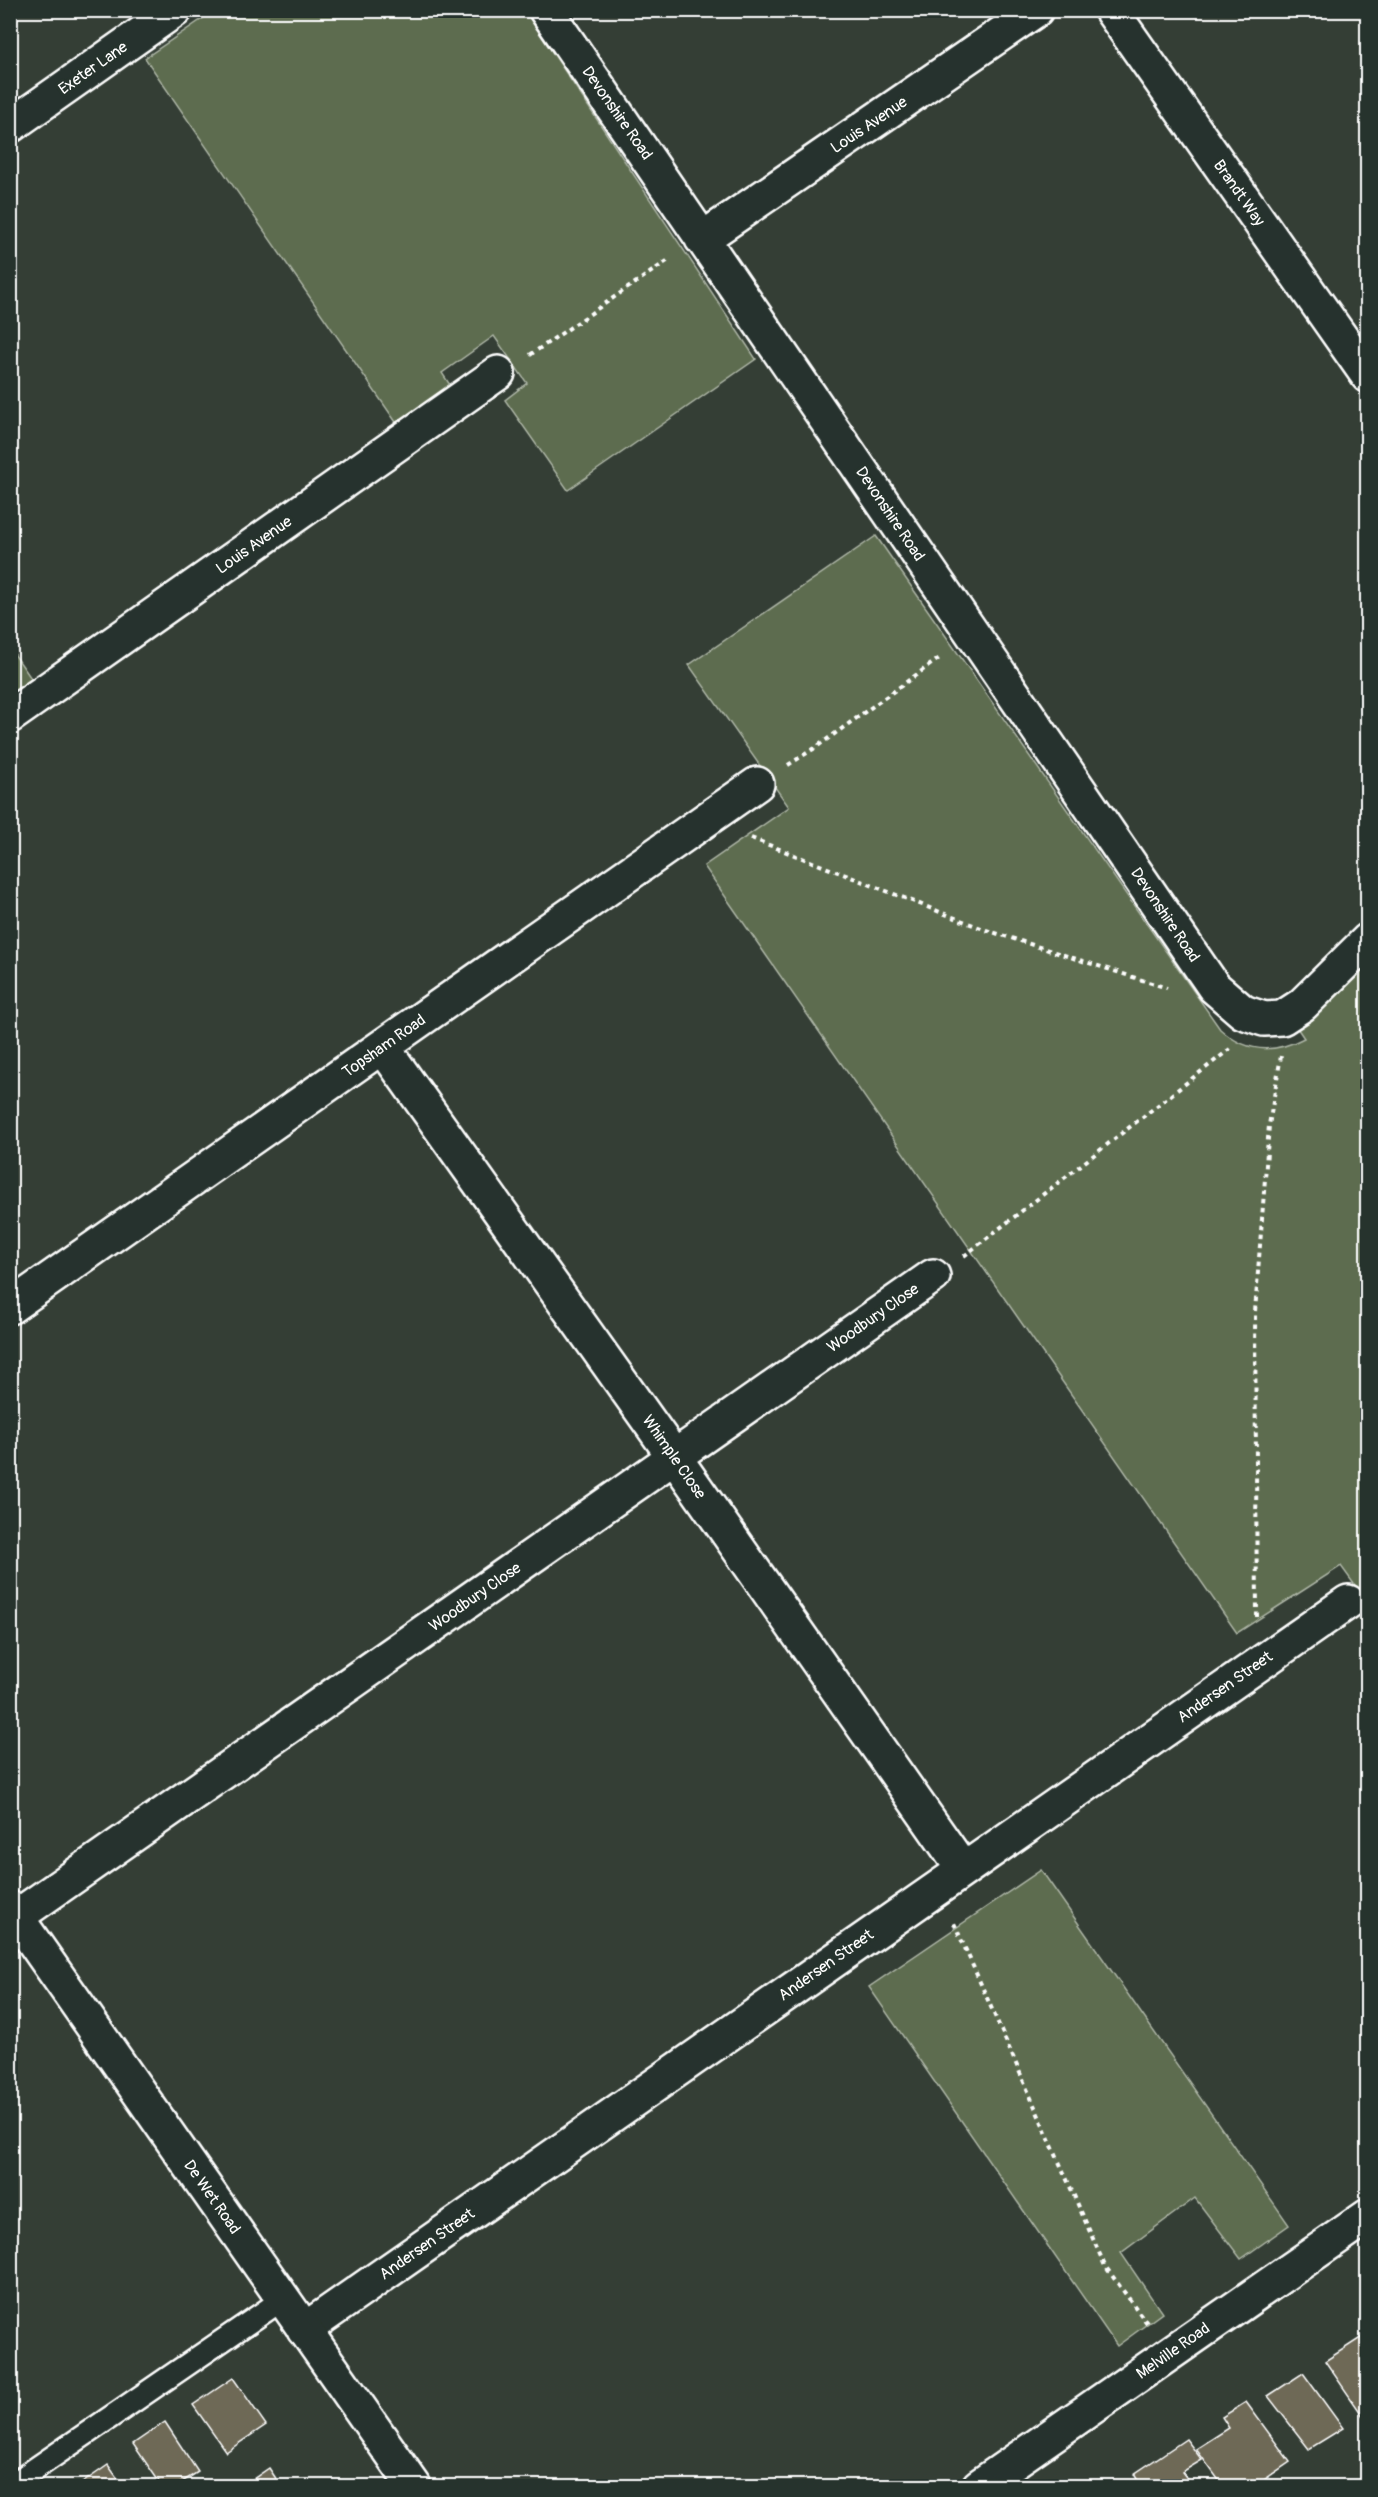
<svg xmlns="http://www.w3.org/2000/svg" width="1378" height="2497" viewBox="0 0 1378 2497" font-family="Pangolin,sans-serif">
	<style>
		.green { fill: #5d6c4f; stroke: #aeb6a7; stroke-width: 1.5 }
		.building { fill: #6e6957; stroke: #fff; stroke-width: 1.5 }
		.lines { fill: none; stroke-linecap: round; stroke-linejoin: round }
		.lane-casing { stroke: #fff; stroke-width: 26 }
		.street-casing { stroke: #fff; stroke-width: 38 }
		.secondary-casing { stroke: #fff; stroke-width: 38 }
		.path { stroke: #fff; stroke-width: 4; stroke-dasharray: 4.5 4.5; stroke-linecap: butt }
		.lane { stroke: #26332d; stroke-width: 21 }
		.street { stroke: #26332d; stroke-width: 33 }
		.secondary { stroke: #26332d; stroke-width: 33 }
		.labels { text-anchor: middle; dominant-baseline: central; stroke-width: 6; stroke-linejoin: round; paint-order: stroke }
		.street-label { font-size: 16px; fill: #fff; stroke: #26332d }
	</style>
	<rect width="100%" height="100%" fill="#343e35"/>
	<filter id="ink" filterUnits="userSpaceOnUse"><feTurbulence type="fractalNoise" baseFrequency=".0167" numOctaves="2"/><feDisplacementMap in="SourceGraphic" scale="12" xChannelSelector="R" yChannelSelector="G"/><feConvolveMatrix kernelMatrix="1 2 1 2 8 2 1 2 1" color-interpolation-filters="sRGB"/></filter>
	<g filter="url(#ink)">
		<path class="green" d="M214,11h311l231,348 -188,131 -63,-90 22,-17 -33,-47 -52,37 12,18 -54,37 -255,-370z
			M876,536l344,493c26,24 54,25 84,9l-19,-28 82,-80v672l-26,-36 -104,67 -533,-767 85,-59 -100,-142z
			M10,648l23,33 -23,16z
			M1041,1870l248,355 -48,34 -46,-61 -74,55 41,60 -45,33 -248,-359z"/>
		<path class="building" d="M1362,2337l6,9 -1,76 -42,-61z
			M1303,2373l40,55 -34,21 -41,-53z
			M233,2378l33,47 -40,27 -33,-47z
			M1246,2402l44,60 -35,24h-32l-27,-37 33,-21 -7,-11z
			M165,2422l33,50 -22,14h-14l-29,-42z
			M1186,2439l16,21 -20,12 11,14h-52l-7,-12z
			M108,2465l15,21h-45z
			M269,2468l12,18h-38z"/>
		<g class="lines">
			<g class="lane-casing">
				<path id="lane" d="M10,2486l273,-187"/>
			</g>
			<g class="street-casing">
				<path id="street" d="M546,10l668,977 29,25 21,7 18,-1 20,-13 66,-65
					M1111,10l257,366
					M10,126l165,-116
					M702,239l334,-229
					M10,716l488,-343
					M383,1047l292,411 288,411
					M10,1307l747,-523
					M16,1917l917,-641
					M304,2330l1044,-728
					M979,2486l389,-270"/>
			</g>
			<g class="secondary-casing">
				<path id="secondary" d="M10,1908l404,578"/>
			</g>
			<path class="path" d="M530,355l140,-96
				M788,765l27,-17 126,-91
				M751,838l235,92 181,58
				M964,1256l266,-207
				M1257,1617l-2,-305 14,-187 12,-69
				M954,1923l151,343 42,57"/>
			<use href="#lane" class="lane"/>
			<use href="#street" class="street"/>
			<use href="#secondary" class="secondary"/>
		</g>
	</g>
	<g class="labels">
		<g class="street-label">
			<text transform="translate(93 68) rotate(-35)">Exeter Lane</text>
			<text transform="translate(617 113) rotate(55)">Devonshire Road</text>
			<text transform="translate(869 125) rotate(-34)">Louis Avenue</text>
			<text transform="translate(1239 193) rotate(55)">Brandt Way</text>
			<text transform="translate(890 514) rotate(56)">Devonshire Road</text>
			<text transform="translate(254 545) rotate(-35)">Louis Avenue</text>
			<text transform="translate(1165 915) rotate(56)">Devonshire Road</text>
			<text transform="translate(384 1046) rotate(-35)">Topsham Road</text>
			<text transform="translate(873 1318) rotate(-35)">Woodbury Close</text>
			<text transform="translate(674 1457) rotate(55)">Whimple Close</text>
			<text transform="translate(475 1597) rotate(-35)">Woodbury Close</text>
			<text transform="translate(1225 1687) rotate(-35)">Andersen Street</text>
			<text transform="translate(826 1965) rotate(-35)">Andersen Street</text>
			<text transform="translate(212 2197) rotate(55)">De Wet Road</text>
			<text transform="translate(427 2244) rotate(-35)">Andersen Street</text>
			<text transform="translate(1173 2351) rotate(-35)">Melville Road</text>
		</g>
	</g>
	<rect width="1378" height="2497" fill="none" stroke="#26332d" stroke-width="36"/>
	<rect x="18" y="18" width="1342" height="2461" fill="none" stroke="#fff" stroke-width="2" filter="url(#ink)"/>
</svg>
